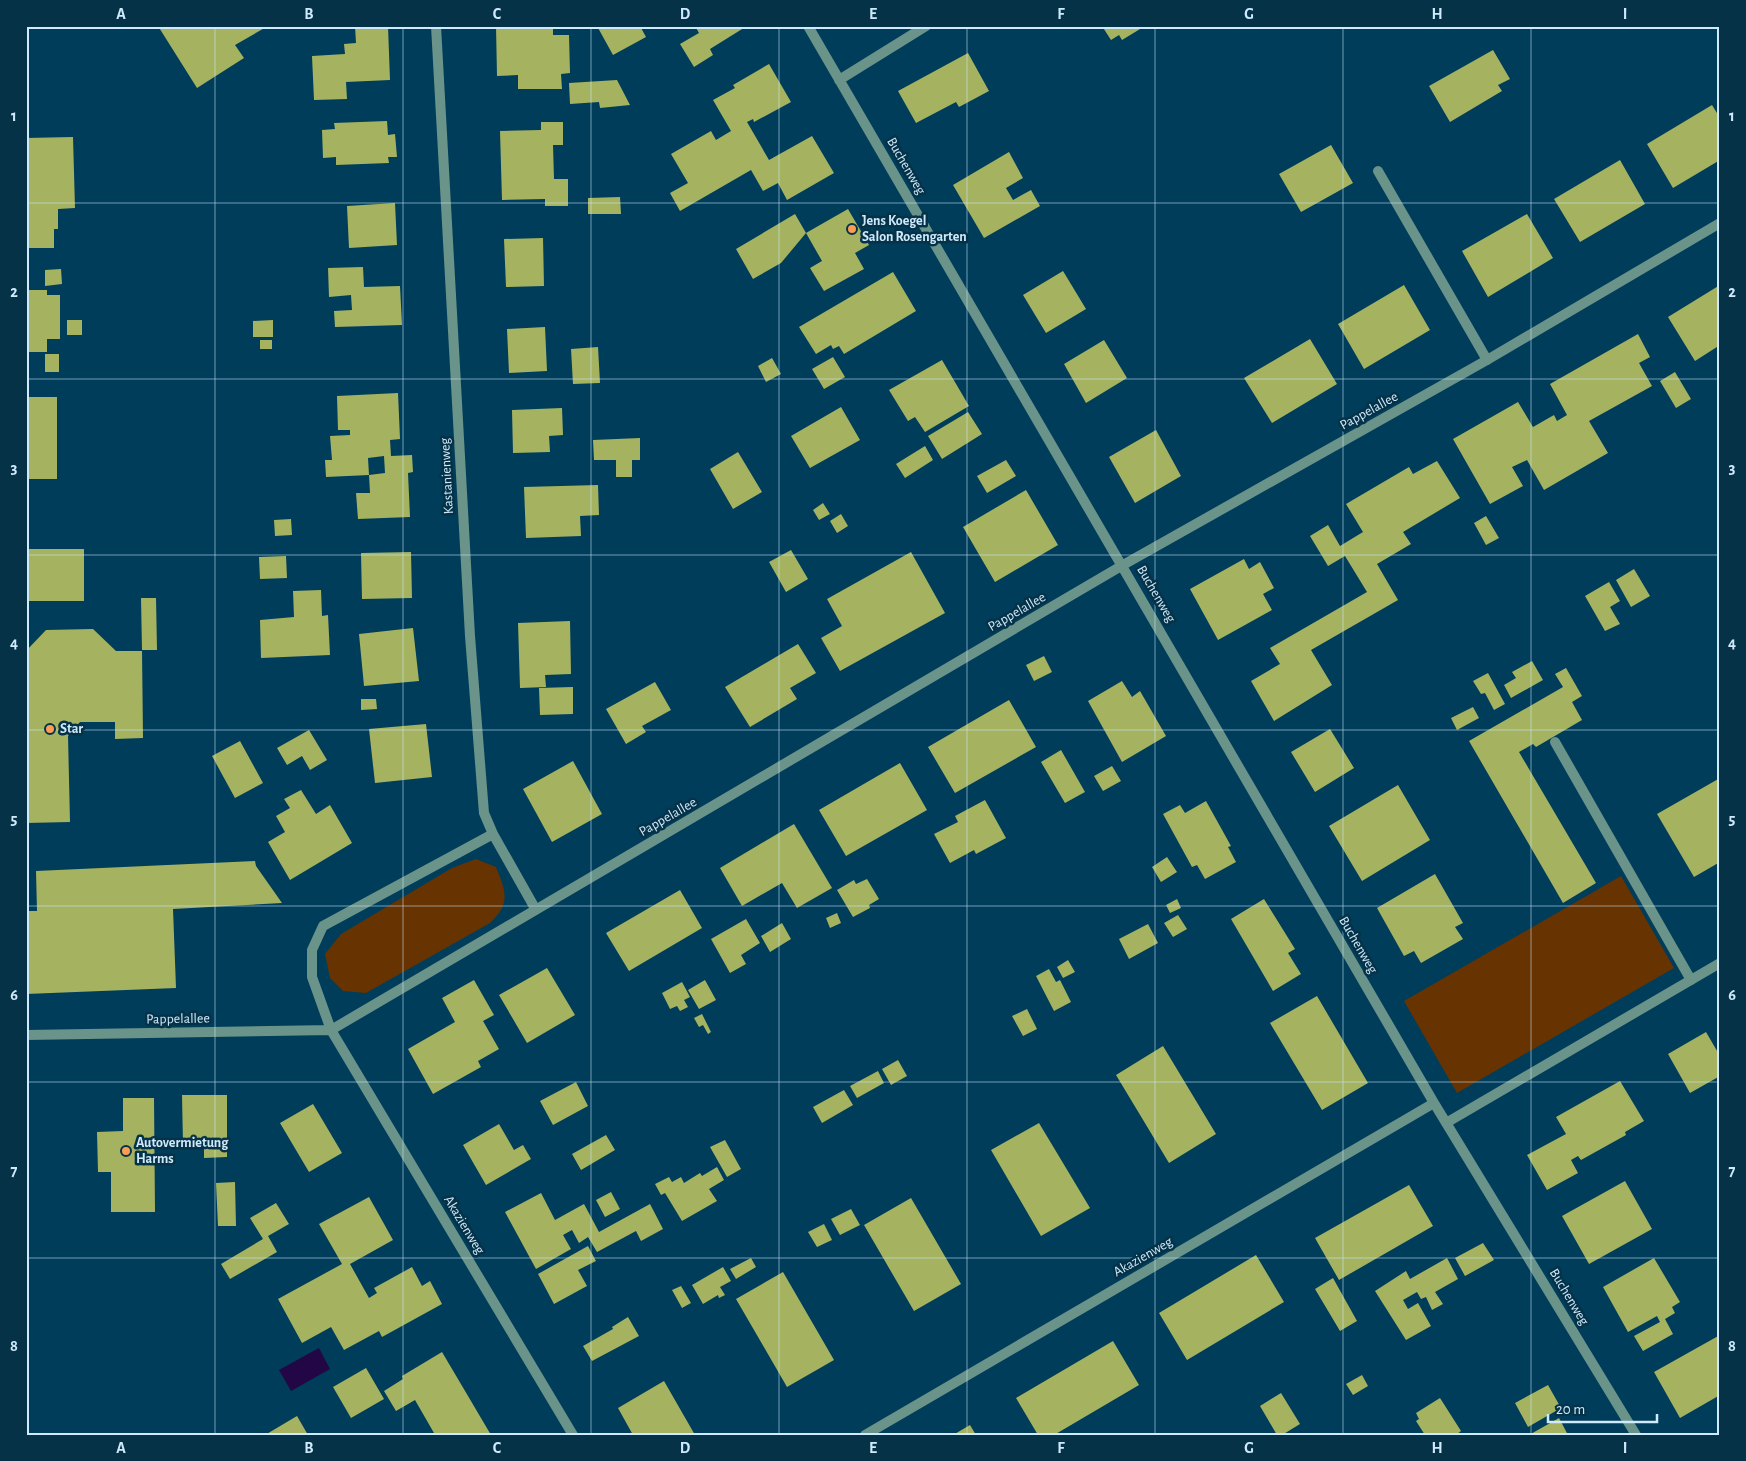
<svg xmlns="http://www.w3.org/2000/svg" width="1746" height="1461" viewBox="0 0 1746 1461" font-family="'Alegreya Sans',sans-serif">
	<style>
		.green { fill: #673300 }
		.water { fill: #220645 }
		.building { fill: #a5b361 }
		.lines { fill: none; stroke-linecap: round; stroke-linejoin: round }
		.lane { stroke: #6a9389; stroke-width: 10 }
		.street { stroke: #6a9389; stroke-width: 10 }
		.grid { fill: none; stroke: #cfeafc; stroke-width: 1; stroke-opacity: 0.55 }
		.poi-dot { fill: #fc9d53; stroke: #063248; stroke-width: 2 }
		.labels { text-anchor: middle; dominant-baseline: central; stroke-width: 5; stroke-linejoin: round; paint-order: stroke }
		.street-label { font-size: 14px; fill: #cfeafc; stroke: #063248 }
		.poi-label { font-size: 14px; font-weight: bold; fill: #cfeafc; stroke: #063248; text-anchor: start }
		.neatline { fill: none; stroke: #cfeafc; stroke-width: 2 }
		.grid-label { font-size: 16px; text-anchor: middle; font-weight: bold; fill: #cfeafc }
	</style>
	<rect width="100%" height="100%" fill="#003d5a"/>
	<path class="green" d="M476,859l20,8c10,25 15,36 -6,56l-124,70 -23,-2 -13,-13 -5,-24 16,-20 111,-66z
		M1621,876l53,92 -217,125 -53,-92z"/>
	<path class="water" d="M319,1348l11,21 -39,22 -12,-21z"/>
	<path class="building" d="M158,26h110l-33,19 9,13 -47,30z
		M355,26h33l2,54 -44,2 1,17 -33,1 -2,-44 33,-2 -1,-10 12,-1z
		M496,26h57v9h16l1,38 -9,1 1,15h-44v-14l-21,1z
		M597,26h43l6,11 -33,18z
		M695,26h52l-37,23 3,6 -19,12 -14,-23 19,-11z
		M1102,26h43l-23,14 -3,-5 -8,5z
		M1493,50l17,29 -12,6 4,6 -52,31 -21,-36z
		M968,53l21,38 -30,16 -3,-5 -40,21 -18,-32z
		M769,64l22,38 -37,20 -1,-3 -6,3 22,38 43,-24 22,37 -47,27 -9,-17 -15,8 -12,-21 -71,41 -10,-18 18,-10 -17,-29 40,-23 5,9 15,-9 -18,-31 22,-12 -2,-3z
		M617,80l13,25 -30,3 -1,-6 -29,2 -1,-21z
		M1712,105l8,13v42l-47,28 -26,-44z
		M387,121l1,14 7,-1 2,23h-9l1,6 -53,2v-8l-13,1 -1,-28 13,-1 -1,-6z
		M541,122h22v23h-10l1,34h14v27h-23v-7l-43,1 -2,-69 41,-1z
		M73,137l2,71 -17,1v20h-4v19h-28v-110z
		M1331,145l22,38 -52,29 -22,-38z
		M1009,152l14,26 -17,10 7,12 18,-10 9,16 -56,32 -31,-53z
		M1620,160l25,44 -65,38 -26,-43z
		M620,197l1,17h-33v-16z
		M395,203l2,42 -48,3 -2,-42z
		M848,209l21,36 -14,8 9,16 -40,22 -14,-23 12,-7 -16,-28z
		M795,214l11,19 -25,30 -28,16 -17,-30z
		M1527,214l26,44 -65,39 -26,-46z
		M543,238l1,48 -38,1 -2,-48z
		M363,267l1,20 36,-1 2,39 -67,2 -1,-16 18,-1 -1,-15 -22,2 -1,-29z
		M61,269l1,15 -17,2v-16z
		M1063,271l23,38 -40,24 -23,-38z
		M893,272l23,39 -72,43 -5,-8 -6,3 -2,-4 -15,9 -17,-27z
		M1404,285l26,45 -66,39 -26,-45z
		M1720,285v60l-25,16 -27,-44z
		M26,290h21v5h13v44h-13v13h-21z
		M67,320h15v15h-15z
		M273,320v17h-20v-16z
		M545,327l2,44 -38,2 -2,-44z
		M1638,334l12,23 -11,6 13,23 -63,35 19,32 -64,37 -17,-30 -15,7 11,19 -33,18 -37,-65 65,-37 15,25 21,-12 3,6 10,-6 -17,-31z
		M1310,339l27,45 -65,39 -28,-45z
		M260,340h12v9h-12z
		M1104,340l23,38 -41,25 -22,-39z
		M598,347l2,36 -27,1 -2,-35z
		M45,354h14v18h-14z
		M833,357l12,20 -21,12 -12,-20z
		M772,358l9,16 -15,8 -8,-16z
		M942,360l27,46 -44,26 -10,-15 -7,4 -19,-31z
		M1675,372l16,27 -15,9 -16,-27z
		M398,393l2,46 -10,1 1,16 21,-1 1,17 -5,1 2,44 -52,2 -2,-26h14l-1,-18 16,-2 -1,-17 -16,2 1,17 -43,2 -1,-17h7l-2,-24 20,-1v-5h-12l-1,-34z
		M26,397h31v82h-31z
		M841,407l19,33 -50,28 -19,-32z
		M562,408l1,27 -14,1 1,16 -37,1 -1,-43z
		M968,412l14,22 -40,25 -14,-23z
		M1156,430l25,46 -46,27 -26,-46z
		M640,438v22h-8v17h-16v-17h-22l-1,-20z
		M925,446l8,14 -28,18 -9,-14z
		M738,452l24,40 -29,17 -23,-40z
		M1006,460l10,16 -29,17 -10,-17z
		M1437,461l23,37 -57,34 8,12 -34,20 21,36 -87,50 21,35 -58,36 -23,-40 29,-17 -10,-16 97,-56 -22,-36 -17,10 -18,-30 18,-11 12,21 23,-14 -17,-28 63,-37 4,7z
		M598,485l1,30 -19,1 1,20 -55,2 -2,-51z
		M1026,490l32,55 -63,37 -32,-55z
		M823,503l7,11 -11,6 -6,-10z
		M841,514l7,12 -11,7 -7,-12z
		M1486,516l13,22 -13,7 -12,-22z
		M291,519l1,16 -17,1 -1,-16z
		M26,549h58v52h-58z
		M791,550l17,29 -22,13 -17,-30z
		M411,552l1,46 -50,1 -1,-46z
		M911,552l34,61 -105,58 -19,-33 21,-12 -15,-27z
		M286,556l1,22 -27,1 -1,-22z
		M1244,559l5,10 11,-7 14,26 -11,6 9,16 -54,30 -28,-51z
		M1634,569l16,27 -19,11 -15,-27z
		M1609,582l11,19 -10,6 10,17 -15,7 -20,-35z
		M321,590l1,26 6,-1 2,40 -69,3 -1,-38 34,-3 -1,-26z
		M141,598h15l1,52h-15z
		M570,621l1,53 -26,1 1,12 -26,1 -2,-65z
		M413,628l6,53 -55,5 -5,-52z
		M93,629l23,22h26l1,87 -28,1v-17h-35l-12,14 2,86 -44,1v-172l20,-21z
		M798,644l18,29 -26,15 7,11 -47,28 -25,-40z
		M1044,656l8,16 -18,9 -8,-16z
		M1532,661l11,19 -32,18 -7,-13 12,-7 -4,-6z
		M1566,668l16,28 -10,6 10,18 -46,27 -3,-3 -14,8 77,131 -33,20 -94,-162 94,-54 -8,-13z
		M1488,673l17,31 -11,6 -9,-17 -4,1 -8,-13z
		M1122,681l10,16 8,-6 26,45 -44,26 -34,-61z
		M655,682l16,28 -29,16 4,6 -20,12 -20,-35z
		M573,687v27l-33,1 -1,-27z
		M361,699h15l1,10 -16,1z
		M1009,700l27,47 -81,46 -27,-46z
		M1473,707l6,11 -22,12 -6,-12z
		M426,724l6,53 -57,6 -6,-54z
		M1330,729l24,39 -39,24 -24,-40z
		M309,730l18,30 -17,10 -8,-14 -15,9 -10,-17z
		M240,741l23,42 -28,15 -23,-42z
		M1061,750l24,42 -20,11 -24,-41z
		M573,761l29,53 -50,28 -29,-53z
		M900,763l27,47 -81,46 -27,-46z
		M1112,766l9,15 -18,10 -9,-15z
		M1720,778v84l-26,15 -37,-63z
		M1398,785l32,55 -68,41 -33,-55z
		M301,790l15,24 14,-9 22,38 -62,37 -22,-38 17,-10 -9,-16 14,-8 -6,-9z
		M985,800l21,38 -30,16 -2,-4 -24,13 -16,-29 24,-12 -3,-6z
		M1206,801l25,45 -3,1 8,15 -31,17 -8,-14 -5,2 -29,-53 17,-9 5,8z
		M794,824l38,64 -35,20 -15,-25 -40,23 -22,-38z
		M1167,857l10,15 -16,10 -9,-15z
		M255,861l1,5 26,37 -109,6 3,79 -150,6v-83h11l-1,-40z
		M1435,874l28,49 -8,4 8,12 -42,24 -7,-12 -10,5 -27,-48z
		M867,879l12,20 -10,6 1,3 -17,9 -16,-27 17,-10 2,4z
		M680,890l22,38 -73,43 -23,-38z
		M1177,899l4,9 -11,5 -4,-8z
		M1264,899l31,50 -7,4 13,21 -28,17 -42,-72z
		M837,913l4,10 -11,5 -4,-10z
		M1178,915l9,14 -14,8 -9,-14z
		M746,919l14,24 -19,12 5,9 -16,9 -19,-34z
		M782,923l9,16 -21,13 -9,-16z
		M1148,924l10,19 -29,16 -10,-20z
		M1068,960l7,12 -12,6 -6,-11z
		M547,968l28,47 -48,28 -28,-48z
		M1049,969l7,13 4,-2 11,22 -17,9 -18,-35z
		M474,980l20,35 -11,6 16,28 -21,12 3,6 -48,27 -25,-45 47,-27 -13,-24z
		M705,980l11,20 -17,9 -11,-19z
		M682,982l8,15 -6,3 4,7 -8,4 -3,-5 -7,3 -8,-16z
		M1317,996l51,87 -46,27 -52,-87z
		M1027,1009l10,20 -14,7 -11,-20z
		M702,1014l9,18 -3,2 -5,-9 -4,2 -5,-9z
		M1706,1032l14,24v20l-30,17 -22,-39z
		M1163,1046l53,88 -47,29 -53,-88z
		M898,1060l9,16 -16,9 -9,-16z
		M878,1071l6,12 -27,15 -7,-12z
		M1620,1081l24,40 -19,11 1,3 -45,25 -3,-4 -7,4 7,13 -31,17 -20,-35 39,-21 -10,-17z
		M576,1082l12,24 -35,19 -13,-24z
		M844,1090l9,15 -31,18 -9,-16z
		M182,1095h45v62l-23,1v-13h-21z
		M123,1098h31l1,114h-44v-40h-13l-1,-40 26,-1z
		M313,1104l29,49 -33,19 -29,-49z
		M1039,1123l51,85 -49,28 -50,-86z
		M499,1124l15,26 9,-5 8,14 -45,26 -23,-40z
		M606,1135l9,15 -34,20 -9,-16z
		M725,1140l16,29 -14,8 -17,-30z
		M717,1167l7,13 -15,9 8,12 -35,20 -17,-28 -4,2 -6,-11 14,-7 3,5 9,-5 3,6 16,-10 2,3z
		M1625,1181l27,48 -63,35 -27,-48z
		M235,1182l1,44h-18l-2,-43z
		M1409,1185l24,41 -94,54 -24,-42z
		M611,1192l9,17 -15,8 -9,-17z
		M541,1193l14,27 29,-16 15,28 51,-28 13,25 -22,12 -5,-10 -39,21 -9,-15 -9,6 -7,-13 -9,5 8,14 -35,20 -31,-57z
		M369,1197l24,43 -43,24 19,34 8,-5 -3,-5 38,-21 10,19 8,-5 12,23 -60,33 -3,-6 -35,19 -13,-23 -29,16 -24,-44 64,-35 -23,-40z
		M911,1198l50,86 -47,27 -50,-86z
		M276,1203l13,21 -21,12 9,16 -47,27 -9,-15 42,-25 -13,-21z
		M851,1209l9,16 -20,10 -9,-16z
		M824,1224l8,16 -15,7 -9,-15z
		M1483,1243l11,17 -29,16 -10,-18z
		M588,1246l8,15 -18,9 9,16 -33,18 -16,-30z
		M1256,1255l28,47 -97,58 -28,-47z
		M751,1258l5,9 -20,12 -6,-10z
		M1447,1258l11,21 -23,13 8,12 -11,6 -6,-13 -5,2 -4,-7 -14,8 5,9 10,-6 13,23 -25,14 -31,-49 31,-20 4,8z
		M1654,1258l26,44 -8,5 3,6 -10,6 8,15 -30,17 -9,-15 26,-14 -3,-6 -29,16 -25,-45z
		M723,1267l8,14 -11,6 5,8 -6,3 -1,-3 -15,9 -11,-19z
		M783,1272l51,88 -47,27 -51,-88z
		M1333,1278l24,43 -17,10 -25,-42z
		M681,1286l10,17 -9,5 -10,-18z
		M628,1317l11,19 -47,25 -9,-15 30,-17 -1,-2z
		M1720,1335v60l-40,23 -26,-46z
		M1113,1341l26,44 -85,50h-16l-22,-37z
		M442,1352l26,44 23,39h-60l3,-2 -19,-33 -19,11 -12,-20 19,-12 -1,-3z
		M366,1368l18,31 -33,19 -18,-31z
		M1362,1375l6,11 -15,9 -7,-11z
		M664,1381l31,54h-62l-15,-27z
		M1548,1385l13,23 -33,19 -13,-24z
		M1281,1393l19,31 -18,11h-5l-17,-29z
		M1440,1398l21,33 -5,4h-31l-9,-14 3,-2 -3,-6z
		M297,1416l11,19h-43z
		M1559,1418l9,17h-39z
		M970,1425l6,10h-23z"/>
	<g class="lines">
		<path class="lane" d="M1378,171l109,189
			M1555,742l136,238"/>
		<path class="street" d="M436,26l34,610 14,177 9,21 43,76
			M808,26l626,1077 202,332
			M839,80l87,-54
			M493,834l-170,92 -11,24v27l19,53 242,405
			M26,1035l305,-5 792,-465 364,-205 233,-137
			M1446,1123l274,-160
			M865,1435l569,-332"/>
	</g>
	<path class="grid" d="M215,26v1409M403,26v1409M591,26v1409M779,26v1409M967,26v1409M1155,26v1409M1343,26v1409M1531,26v1409M26,203h1694M26,379h1694M26,555h1694M26,730h1694M26,906h1694M26,1082h1694M26,1258h1694"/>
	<g class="poi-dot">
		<circle cx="852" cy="229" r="5"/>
		<circle cx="50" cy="729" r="5"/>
		<circle cx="126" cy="1151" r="5"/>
	</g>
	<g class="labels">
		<g class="street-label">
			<text transform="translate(906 166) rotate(60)">Buchenweg</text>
			<text transform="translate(1369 411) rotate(-29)">Pappelallee</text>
			<text transform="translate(447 476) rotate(-93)">Kastanienweg</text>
			<text transform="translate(1156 594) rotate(60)">Buchenweg</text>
			<text transform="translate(1017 612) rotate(-30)">Pappelallee</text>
			<text transform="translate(668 817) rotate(-30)">Pappelallee</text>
			<text transform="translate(1358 945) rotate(60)">Buchenweg</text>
			<text transform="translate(178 1019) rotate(-1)">Pappelallee</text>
			<text transform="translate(464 1225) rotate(59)">Akazienweg</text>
			<text transform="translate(1143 1257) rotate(-30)">Akazienweg</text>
			<text transform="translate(1569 1297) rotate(59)">Buchenweg</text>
		</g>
		<g class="poi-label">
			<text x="862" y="221">Jens Koegel<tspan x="862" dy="16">Salon Rosengarten</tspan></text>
			<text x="60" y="729">Star</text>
			<text x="136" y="1143">Autovermietung<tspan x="136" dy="16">Harms</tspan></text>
		</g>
	</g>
	<rect width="1746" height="1461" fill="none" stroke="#063248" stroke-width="55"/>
	<path d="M1548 1414v8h109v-8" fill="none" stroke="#cfeafc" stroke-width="2.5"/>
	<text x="1556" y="1414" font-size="15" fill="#cfeafc" stroke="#063248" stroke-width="4" paint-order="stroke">20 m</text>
	<rect x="28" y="28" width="1690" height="1406" class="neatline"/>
	<g class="grid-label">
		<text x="121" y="19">A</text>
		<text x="309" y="19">B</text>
		<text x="497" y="19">C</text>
		<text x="685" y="19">D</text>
		<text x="873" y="19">E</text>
		<text x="1061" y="19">F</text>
		<text x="1249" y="19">G</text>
		<text x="1437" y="19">H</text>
		<text x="1625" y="19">I</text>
		<text x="14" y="121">1</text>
		<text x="1732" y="121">1</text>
		<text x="14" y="297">2</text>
		<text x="1732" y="297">2</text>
		<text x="14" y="473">3</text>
		<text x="1732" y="473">3</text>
		<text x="14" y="648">4</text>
		<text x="1732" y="648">4</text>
		<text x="14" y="824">5</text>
		<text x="1732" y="824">5</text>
		<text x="14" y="1000">6</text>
		<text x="1732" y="1000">6</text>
		<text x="14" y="1176">7</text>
		<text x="1732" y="1176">7</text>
		<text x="14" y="1351">8</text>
		<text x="1732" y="1351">8</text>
		<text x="121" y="1453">A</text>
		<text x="309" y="1453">B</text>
		<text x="497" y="1453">C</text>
		<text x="685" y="1453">D</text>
		<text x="873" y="1453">E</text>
		<text x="1061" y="1453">F</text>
		<text x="1249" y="1453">G</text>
		<text x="1437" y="1453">H</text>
		<text x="1625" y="1453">I</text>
	</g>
</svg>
